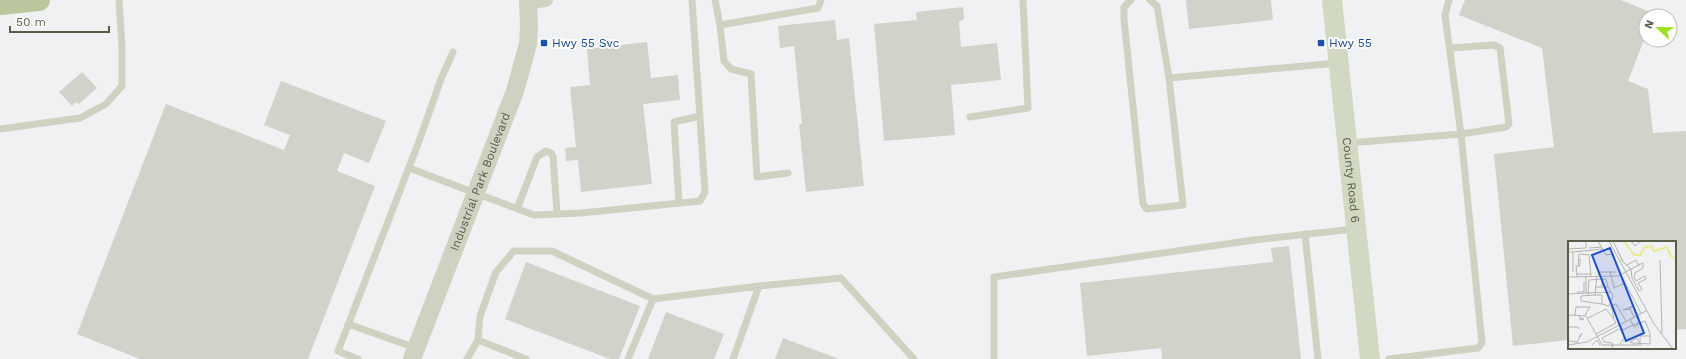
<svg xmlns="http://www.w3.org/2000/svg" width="1686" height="359" viewBox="0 0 1686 359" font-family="'Work Sans',sans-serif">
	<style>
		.building { fill: #d0d3ca }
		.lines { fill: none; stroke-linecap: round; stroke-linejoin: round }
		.service { stroke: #ced2c1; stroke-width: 7 }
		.minor { stroke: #ced2c1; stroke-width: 14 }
		.tertiary { stroke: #ced2c1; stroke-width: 18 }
		.secondary { stroke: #d2d9c3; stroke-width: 20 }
		.trunk { stroke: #bac69d; stroke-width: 22 }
		.transit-dot { fill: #1a4fb4; stroke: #fff; stroke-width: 1.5 }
		.labels { text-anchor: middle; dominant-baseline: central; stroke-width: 4; stroke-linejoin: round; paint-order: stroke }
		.transit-label { font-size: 12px; fill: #164399; stroke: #fff; text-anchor: start }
		.street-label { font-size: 12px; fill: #585e48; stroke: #fff }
		.inset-river { fill: none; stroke: #ebea8e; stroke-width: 2 }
		.inset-road { fill: none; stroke: #b3b6af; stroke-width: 1 }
		.view { fill: #1d4ed8; fill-opacity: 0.15; stroke: #1d4ed8; stroke-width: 2 }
		.inset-edge { fill: none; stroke: #585e48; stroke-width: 2 }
	</style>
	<rect width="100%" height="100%" fill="#f0f1f3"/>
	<path class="building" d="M1186,0h85l2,20 -84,9z
		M1465,0h156l34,14 -1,2h-8v19l-18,46 20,8 5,44 33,-2v198l-11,1v-88h-106v98l-56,6 -19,-192 60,-7 -12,-99 -83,-33z
		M963,7l1,12 -5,3 2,25 36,-4 4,37 -50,5 4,50 -71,6 -10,-117 43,-4 -1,-8z
		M835,20l2,20 12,-2 15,148 -58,6 -7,-68h3l-8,-78 -14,2 -2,-22z
		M647,42l4,36 27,-3 2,25 -37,4 9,80 -71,8 -3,-32 -12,1 -1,-13 11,-1 -6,-60 20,-2 -3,-36z
		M82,72l15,16 -18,16 -3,-2 -4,4 -13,-14z
		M281,81l105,40 -17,42 -25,-10 -7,18 38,15 -67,173h-168l-63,-25 89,-230 118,46 6,-15 -26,-10z
		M1289,246l12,113h-139l-1,-11 -74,8 -7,-73 193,-21 -2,-14z
		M526,262l114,44 -21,53h-9l-105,-40z
		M666,312l58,22 -10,25h-66z
		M783,338l56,21h-64z"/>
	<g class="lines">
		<path class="service" d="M715,0l5,25 98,-17 3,-8
			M1131,0l-7,7v12l19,185 4,5 36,-4 -14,-127
			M1150,0l7,6 12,72 169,-15
			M720,25l4,36 7,8 20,5 6,103 31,-4
			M970,117l58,-9 -5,-108
			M0,129l80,-11 26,-14 16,-18v-39l-3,-47
			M1348,143l113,-9 -16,-119 4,-15
			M409,168l125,47 47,-2 119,-12 5,-9 -13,-192
			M679,203l-5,-81 26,-6
			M517,209l20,-52 9,-6 5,2 2,3 4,58
			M1305,234l13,125
			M348,324l68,24
			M358,359l-20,-8 80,-207 23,-65 12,-27
			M467,359l11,-19
			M526,359l-48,-19 2,-24 16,-44 18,-21h38l101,48
			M628,359l25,-60 106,-13
			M733,359l26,-73 82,-8 73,81
			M994,359v-82l260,-37 100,-11
			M1389,359l89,-11 4,-5 -21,-209 45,-7 3,-3 -9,-76 -6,-3 -44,3"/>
		<path class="minor" d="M528,2l18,-2"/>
		<path class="tertiary" id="s1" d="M412,359l103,-268 13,-47 1,-18 -1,-26"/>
		<path class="secondary" id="s2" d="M1332,0l38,359"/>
		<path class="trunk" d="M0,4l39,-4"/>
	</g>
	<g class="transit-dot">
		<rect x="540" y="39" width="8" height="8" rx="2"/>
		<rect x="1317" y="39" width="8" height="8" rx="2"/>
	</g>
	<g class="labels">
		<g class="transit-label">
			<text x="552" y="43">Hwy 55 Svc</text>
			<text x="1329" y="43">Hwy 55</text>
		</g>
		<g class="street-label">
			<text stroke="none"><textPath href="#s2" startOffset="181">County Road 6</textPath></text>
			<text stroke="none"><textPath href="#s1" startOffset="190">Industrial Park Boulevard</textPath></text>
		</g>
	</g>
	<g transform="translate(1568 241)">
		<rect width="108" height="108" fill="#f0f1f3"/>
		<path class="inset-river" d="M56,0l10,14h6l5,-8 6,-1 3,5 13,-4 4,9 5,3"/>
		<path class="inset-road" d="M30,0l8,14 7,-1M41,0l45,83 19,25M45,0l10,21 8,7 1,9 7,13M63,0l4,5 6,-5M21,7l12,-1M0,8l18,-1v-7M50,10l5,11M0,11h5v20M5,11l30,-3M92,19l2,73M8,24l1,12M59,24l9,-5 3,6M9,25h3v-7l-2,2M10,25l1,-12 10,1 2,21M63,28l12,-6v5l-8,5 -1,4 2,4 9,-5 1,3M42,31l4,16 11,-5M9,33h14M53,34l20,38M31,35v-4h17M0,36l50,-1 13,-7M27,46h13l3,5M34,46v-8h4l2,8M71,50l3,-2 -4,-6 8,-4M9,51h7v-10M18,52l25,-1 2,4 -4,10 -7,-2M0,53l18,-1v-17M20,54l1,-15 13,-1M27,54l-14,1v5l21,3v-9h-7l2,-19M66,64l-4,4 4,8M62,68l-7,1 10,-4M0,74l18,1 16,29M7,74l1,-8h14l-5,8M11,74l1,3v2l4,-1 -4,-1M20,77l18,-9 7,9 3,5 -20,11M46,77l-3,-12 5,-2 10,17M62,78l3,6 12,-4 5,12v11l-16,-1 -2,2M52,84l3,5 10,-5 1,2 4,-2 -1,-3M0,92l1,8 8,1 1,2M0,92l1,-6h9l1,2M9,101l5,-9 -3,4M65,102l-3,-1 7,-4 2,5M72,103v-8h10M0,104l19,-3 59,-31M24,104l5,-5 3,5M34,104h40M51,104l6,-7 -5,-10M45,108l-1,-6 -8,-1 -2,-4 17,-9"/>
		<path class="view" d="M42,7l34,85 -18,8 -34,-86z"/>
		<rect width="108" height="108" class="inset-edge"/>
	</g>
	<g transform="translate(1658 28) rotate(292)"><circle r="19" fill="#ffffff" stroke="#bcbfb6"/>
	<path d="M0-3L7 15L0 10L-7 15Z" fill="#9fe11c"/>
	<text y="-6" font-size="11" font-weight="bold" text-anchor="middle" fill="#585e48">N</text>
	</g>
	<path d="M10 26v6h99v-6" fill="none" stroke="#585e48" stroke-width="2"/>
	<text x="16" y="26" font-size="12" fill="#585e48" stroke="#ffffff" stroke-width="3" paint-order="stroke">50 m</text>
</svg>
